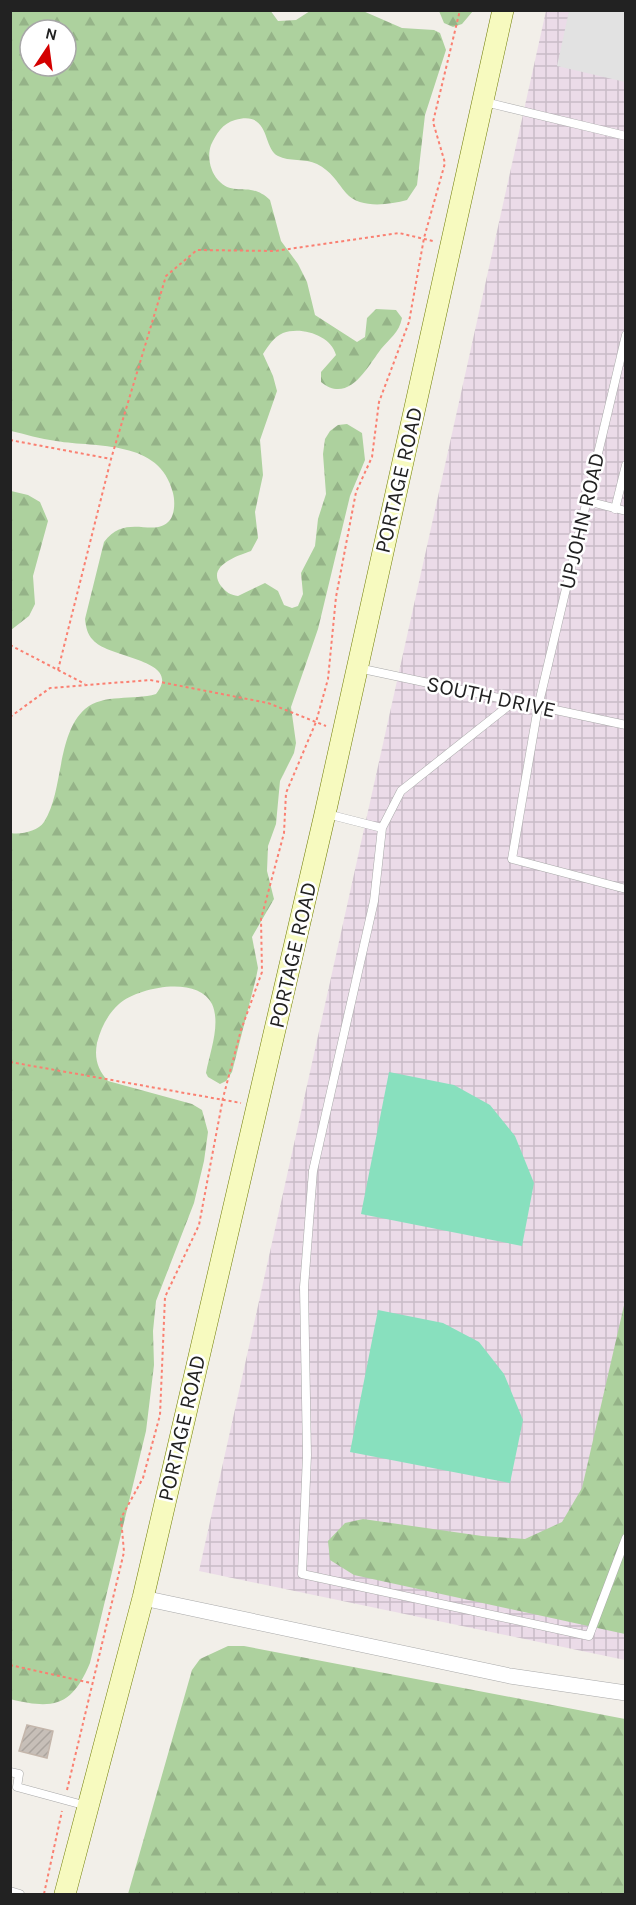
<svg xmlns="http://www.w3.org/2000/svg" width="636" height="1905" viewBox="0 0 636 1905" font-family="Karla,sans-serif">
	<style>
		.industrial { fill: url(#industrial-grid) }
		.forest { fill: url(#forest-firs); fill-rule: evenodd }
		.pitch { fill: #88e0be }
		.parking { fill: #e2e2e2 }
		.building { fill: url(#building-hatch); stroke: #c4b6ab; stroke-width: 1.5 }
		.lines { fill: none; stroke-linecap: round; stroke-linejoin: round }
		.lane-casing { stroke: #a9a9a9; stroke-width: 9 }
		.street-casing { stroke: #a9a9a9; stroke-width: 16 }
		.secondary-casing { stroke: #707d05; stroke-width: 22 }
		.path { stroke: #fa8072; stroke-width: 2; stroke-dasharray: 3 3; stroke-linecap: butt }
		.lane { stroke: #fff; stroke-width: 8 }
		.street { stroke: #fff; stroke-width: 15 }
		.secondary { stroke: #f7fabf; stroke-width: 21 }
		.labels { text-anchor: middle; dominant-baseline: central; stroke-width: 5; stroke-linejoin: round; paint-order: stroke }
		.street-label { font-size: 22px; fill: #222; stroke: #fff }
	</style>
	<defs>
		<pattern id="industrial-grid" width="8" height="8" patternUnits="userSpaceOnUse" patternTransform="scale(1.5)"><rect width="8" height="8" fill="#ebdbe8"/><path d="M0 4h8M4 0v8" fill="none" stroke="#c9bcc7"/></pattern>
		<pattern id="forest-firs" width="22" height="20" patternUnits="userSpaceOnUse" patternTransform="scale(1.5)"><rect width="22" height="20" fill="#add19e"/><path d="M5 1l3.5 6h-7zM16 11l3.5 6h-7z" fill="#95b388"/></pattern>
		<pattern id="building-hatch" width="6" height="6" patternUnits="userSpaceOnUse" patternTransform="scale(1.5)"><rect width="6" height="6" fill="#c7bfb8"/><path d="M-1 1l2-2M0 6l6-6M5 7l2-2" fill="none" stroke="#aba49e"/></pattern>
	</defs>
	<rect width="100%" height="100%" fill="#f2efe9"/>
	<path class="industrial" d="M546,11h79v1649l-426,-89z"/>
	<path class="forest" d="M270,10l8,11 18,-1 14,-9h53l39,17 32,2 6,3 6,17 -21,65 -8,70 -10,15c-19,5 -47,9 -61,-7 -9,-11 -15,-22 -29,-29 -12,-6 -28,-2 -39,-8 -16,-8 -7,-46 -43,-36 -12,3 -19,14 -24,25 -4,11 -1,26 7,35 16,18 31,0 52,20l11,41 17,23 9,18 8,33 42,27 8,-5 2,-19 9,-9 20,1 6,8c-3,15 -12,20 -21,31 -13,17 -32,56 -60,33v-10l15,-17c-5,-20 -35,-29 -53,-22 -9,4 -15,13 -20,21l10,22 4,15 -17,49 3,35 -8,37 3,26 -7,13c-14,5 -45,15 -30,35 5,6 9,9 17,10l27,-13 13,8 6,14 8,3 6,-2 5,-12 -2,-21 14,-27 3,-27 8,-25 -3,-40 2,-15 5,-8 8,-6 9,-1 15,9 3,27 -15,36 -32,133 -27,78 5,36 -2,10 -14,28 -4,43 -8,22 -1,25 7,28 -22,38 6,31 -2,10 -24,94 -6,9 -6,3 -12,-7 -2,-4c4,-21 15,-49 6,-69 -14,-29 -74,-17 -93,0 -12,11 -18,24 -22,39 -3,16 1,27 11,38l84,23 10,6 6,22 -4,29 -10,42 -38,98 -3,30 1,34 -8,66 -56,232c-18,43 -36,47 -80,36l1,-866c10,2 27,-2 33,-11 20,-31 12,-87 41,-113 19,-16 48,-8 71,-15 28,-35 -47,-35 -63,-54 -6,-6 -7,-13 -8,-21l19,-77c22,-30 51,-3 66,-22 5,-7 5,-19 3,-27 -13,-54 -76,-45 -117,-52 -16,-2 -31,-7 -45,-10v-420zM30,30h36v36h-36z
		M439,11v-1l34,1 -11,13 -9,3 -9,-4z
		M11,491l17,4 12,7 8,19 -15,55 2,28 -6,12 -18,14z
		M625,1301v333l-271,-59 -24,-15 -2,-19 17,-18 18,-4 119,17 43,3 37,-17 20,-34z
		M228,1646h16l381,73v175h-497l64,-224 8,-11z"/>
	<path class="pitch" d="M389,1072l65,13 36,20 25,31 19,47 -12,63 -161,-32z
		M378,1310l65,13 36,19 25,32 19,46 -13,63 -160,-31z"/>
	<path class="parking" d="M569,11h56v71l-68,-16z"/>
	<path class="building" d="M27,1725l26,6 -6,27 -28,-7z"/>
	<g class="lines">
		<g class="lane-casing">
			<path id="lane" d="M485,102l141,34
				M626,335l-88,372 -26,152 114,30
				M587,501l39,10
				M615,509l11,-44
				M358,668l268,57
				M327,814l55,14 -8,73 -61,270 -9,116 3,168 -5,119 287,62 37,-98
				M382,828l19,-37 111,-88
				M10,1772l9,2 -2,13 70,19
				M10,1891l10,3"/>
		</g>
		<g class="street-casing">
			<path id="street" d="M143,1598l367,78 116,17"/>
		</g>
		<g class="secondary-casing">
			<path id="secondary" d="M65,1894l78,-296 182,-784 178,-804"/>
		</g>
		<path class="path" d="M10,440l101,19
			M10,645l75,39
			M58,670l53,-211 55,-183 31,-26 78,1 124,-18 34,8
			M10,717l40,-29 100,-8 118,23 58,23
			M10,1062l231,41
			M10,1665l81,18
			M67,1790l57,-238 -3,-34 22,-40 17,-63 5,-118 34,-72 24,-127 18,-68 21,-58 -1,-53 23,-86 2,-40 30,-71 12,-43 8,-82 20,-105 16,-35 7,-55 30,-80 15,-84 21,-75 -12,-41 27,-112
			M44,1894l18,-83"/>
		<use href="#lane" class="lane"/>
		<use href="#street" class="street"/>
		<use href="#secondary" class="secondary"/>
	</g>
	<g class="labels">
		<g class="street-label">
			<text transform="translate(399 480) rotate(-77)">PORTAGE ROAD</text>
			<text transform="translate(582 521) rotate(-77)">UPJOHN ROAD</text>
			<text transform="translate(491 697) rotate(12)">SOUTH DRIVE</text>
			<text transform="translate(293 955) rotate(-77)">PORTAGE ROAD</text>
			<text transform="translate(182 1428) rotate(-77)">PORTAGE ROAD</text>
		</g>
	</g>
	<rect width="636" height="1905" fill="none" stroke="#222222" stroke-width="24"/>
	<g transform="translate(48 48) rotate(13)"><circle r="28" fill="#ffffff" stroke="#a7a7a7" stroke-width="1.5"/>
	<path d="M0-4.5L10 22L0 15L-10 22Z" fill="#d40000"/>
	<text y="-9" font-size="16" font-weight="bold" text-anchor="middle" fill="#222222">N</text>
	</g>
</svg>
